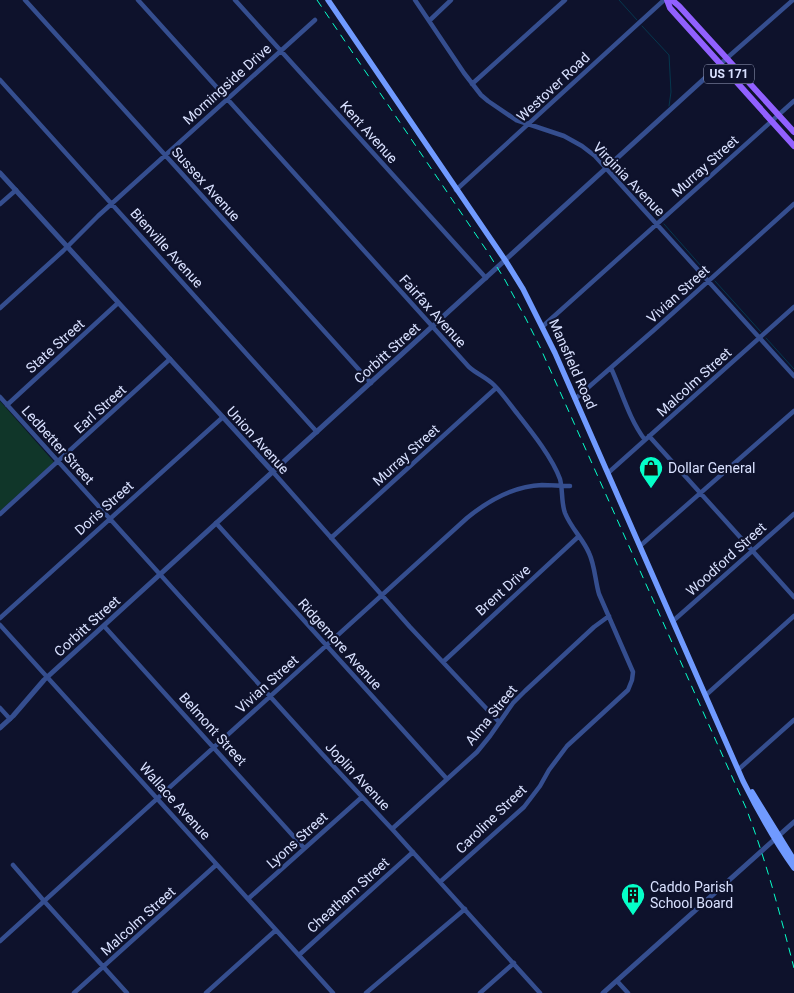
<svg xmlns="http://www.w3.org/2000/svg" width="794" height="993" viewBox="0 0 794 993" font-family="Roboto,sans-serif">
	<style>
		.green { fill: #103629 }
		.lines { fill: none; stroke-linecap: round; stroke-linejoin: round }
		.stream { stroke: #05374e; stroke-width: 1 }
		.minor { stroke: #354e8f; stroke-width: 4.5 }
		.tertiary { stroke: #354e8f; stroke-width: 5 }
		.secondary { stroke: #709aff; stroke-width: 5.5 }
		.primary { stroke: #9160ff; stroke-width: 6 }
		.rail { stroke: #05ffc8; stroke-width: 1; stroke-dasharray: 8 6; stroke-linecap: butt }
		.labels { text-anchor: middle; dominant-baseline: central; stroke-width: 4.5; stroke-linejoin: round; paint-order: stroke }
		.shield { fill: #0e122c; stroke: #9ca3c0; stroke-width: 1 }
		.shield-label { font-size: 12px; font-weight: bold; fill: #d9e1ff }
		.street-label { font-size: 14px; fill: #d9e1ff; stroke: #0e122c }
		.poi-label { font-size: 14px; fill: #d9e1ff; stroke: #0e122c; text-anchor: start }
	</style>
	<rect width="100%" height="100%" fill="#0e122c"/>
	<path class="green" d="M0,401l54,61 -54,49z"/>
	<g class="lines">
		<path class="stream" d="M619,0l18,20
			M642,26l27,29 2,37 -2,14
			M614,170l44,48
			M664,224l45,51
			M715,281l46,51
			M766,338l28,31"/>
		<path class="minor" d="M25,0l346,383
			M138,0l331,367c8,7 18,11 25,18 8,8 15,18 22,27 15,19 36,45 44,67 3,11 1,23 5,34 6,15 18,26 24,40 6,13 6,27 10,41l34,78 -1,8 -4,10 -61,56 -18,24 -9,16 -16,21 -84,75
			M235,0l251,278
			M415,0l49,73 17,22 7,6 28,19 48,16 18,10 13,10 199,220
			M429,21l22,-21
			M727,58l66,-58
			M0,80l317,352
			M472,84l93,-84
			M456,190l208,-190
			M0,204l16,-14
			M0,308l63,-57 35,-35 217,-196
			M542,327l252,-226
			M611,368c11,24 18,51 34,72
			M0,397l323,358 69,74 148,164
			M575,399l79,-69 140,-126
			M7,405l111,-102
			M649,436l145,161
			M273,472l137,155 89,95
			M608,473l186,-166
			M0,514l170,-155
			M216,523l231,256
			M331,538l165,-150
			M640,546l154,-135
			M0,618l223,-201
			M673,621l121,-107
			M0,625l333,368
			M104,626l200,222
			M443,662l136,-126
			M706,695l88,-79
			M0,708l10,11
			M739,769l55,-49
			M392,829l85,-77 13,-16 23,-33 12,-12 69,-64 15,-11
			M13,865l31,36 83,92
			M248,899l114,-102
			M0,941l467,-423c22,-18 47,-32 75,-33 9,0 19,1 28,1
			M299,955l114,-103
			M617,981l11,12
			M74,993l142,-128
			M206,993l70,-63
			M366,993l99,-84
			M480,993l34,-30"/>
		<path class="tertiary" d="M0,173l273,299
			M0,728l13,-12 31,-36 683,-622
			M603,993l191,-171"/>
		<path class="secondary" d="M328,0l177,260 18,29 32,64 188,428c15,30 31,59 51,87
			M752,792l42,68"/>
		<path class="primary" d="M667,0l3,8 124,138
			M672,0l7,6 115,126"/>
		<path class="rail" d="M317,0l170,251 18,29 21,39 14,28 206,461c20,52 34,106 48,160"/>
	</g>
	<defs>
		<g id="shop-pin" transform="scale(1.25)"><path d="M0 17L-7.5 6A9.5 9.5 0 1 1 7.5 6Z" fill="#05ffc8" stroke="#0e122c"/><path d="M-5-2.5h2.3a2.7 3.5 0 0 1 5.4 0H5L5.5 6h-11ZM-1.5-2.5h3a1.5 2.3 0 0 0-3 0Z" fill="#111"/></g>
		<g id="building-pin" transform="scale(1.25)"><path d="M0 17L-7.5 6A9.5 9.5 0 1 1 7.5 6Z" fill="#05ffc8" stroke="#0e122c"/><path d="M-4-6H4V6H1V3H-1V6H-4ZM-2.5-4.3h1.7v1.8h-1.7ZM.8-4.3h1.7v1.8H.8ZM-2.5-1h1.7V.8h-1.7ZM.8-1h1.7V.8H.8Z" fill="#111"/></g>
	</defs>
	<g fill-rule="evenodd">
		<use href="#shop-pin" x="651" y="468"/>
		<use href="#building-pin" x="633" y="895"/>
	</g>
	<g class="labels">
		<rect class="shield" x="704" y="64.5" width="50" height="19" rx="4"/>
		<g class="shield-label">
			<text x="729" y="74">US 171</text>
		</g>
		<g class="street-label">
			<text transform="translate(227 84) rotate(-42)">Morningside Drive</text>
			<text transform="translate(553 87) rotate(-43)">Westover Road</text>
			<text transform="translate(369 132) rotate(48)">Kent Avenue</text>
			<text transform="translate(705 166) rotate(-42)">Murray Street</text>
			<text transform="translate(629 179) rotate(46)">Virginia Avenue</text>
			<text transform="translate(206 184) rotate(48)">Sussex Avenue</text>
			<text transform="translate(167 248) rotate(48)">Bienville Avenue</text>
			<text transform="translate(678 294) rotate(-42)">Vivian Street</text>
			<text transform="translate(433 311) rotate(48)">Fairfax Avenue</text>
			<text transform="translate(55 346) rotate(-42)">State Street</text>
			<text transform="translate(387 353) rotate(-42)">Corbitt Street</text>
			<text transform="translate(573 364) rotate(66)">Mansfield Road</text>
			<text transform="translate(694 382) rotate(-42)">Malcolm Street</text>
			<text transform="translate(100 409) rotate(-42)">Earl Street</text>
			<text transform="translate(258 440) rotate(48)">Union Avenue</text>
			<text transform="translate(58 445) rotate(48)">Ledbetter Street</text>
			<text transform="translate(406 455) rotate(-42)">Murray Street</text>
			<text transform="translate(104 508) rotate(-42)">Doris Street</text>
			<text transform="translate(726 559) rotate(-42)">Woodford Street</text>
			<text transform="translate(503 590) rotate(-42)">Brent Drive</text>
			<text transform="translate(87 626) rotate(-42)">Corbitt Street</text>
			<text transform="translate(340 644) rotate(48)">Ridgemore Avenue</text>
			<text transform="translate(267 684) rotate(-42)">Vivian Street</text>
			<text transform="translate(491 715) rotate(-51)">Alma Street</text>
			<text transform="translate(213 729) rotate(48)">Belmont Street</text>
			<text transform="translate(358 776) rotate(47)">Joplin Avenue</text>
			<text transform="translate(175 801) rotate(48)">Wallace Avenue</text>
			<text transform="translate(491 819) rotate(-44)">Caroline Street</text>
			<text transform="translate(297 840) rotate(-42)">Lyons Street</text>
			<text transform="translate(348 895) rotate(-42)">Cheatham Street</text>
			<text transform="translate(138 921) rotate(-42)">Malcolm Street</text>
		</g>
		<g class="poi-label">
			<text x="668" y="468">Dollar General</text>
			<text x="650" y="887">Caddo Parish<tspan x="650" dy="16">School Board</tspan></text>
		</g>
	</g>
</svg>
